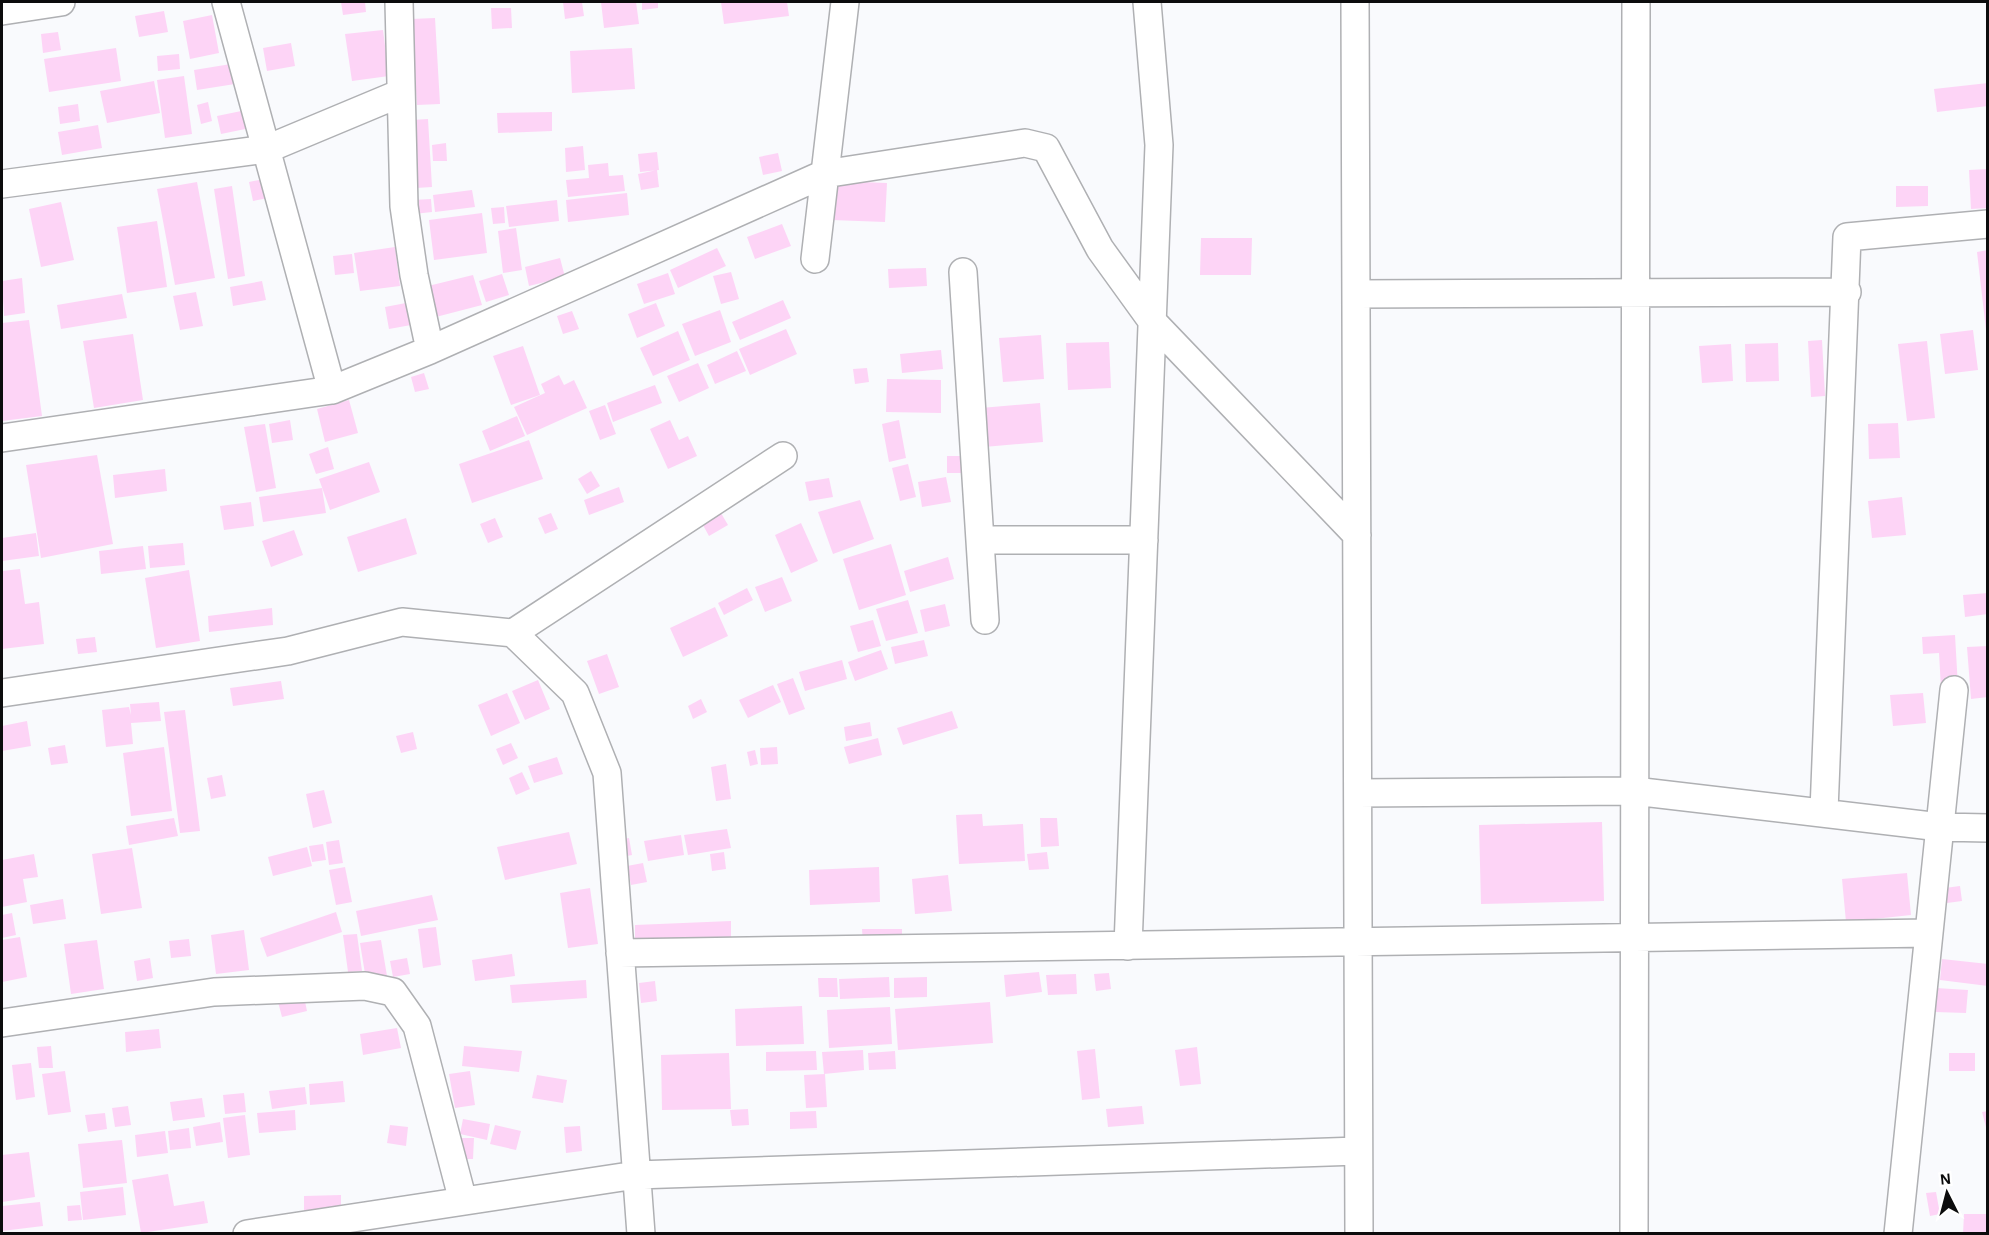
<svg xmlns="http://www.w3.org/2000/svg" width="1989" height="1235" viewBox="0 0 1989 1235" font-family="'Alegreya Sans',sans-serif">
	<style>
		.building { fill: #fdd4f6 }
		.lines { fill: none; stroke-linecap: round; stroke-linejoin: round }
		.street-casing { stroke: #afb0b3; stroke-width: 30 }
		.street { stroke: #fff; stroke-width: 27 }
	</style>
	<rect width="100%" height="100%" fill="#f9fafd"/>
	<path class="building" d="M341,2h24l1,10 -23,3z
		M563,2h19l2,14 -19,3z
		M601,2h35l3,22 -35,4z
		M642,2h16v6l-16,2z
		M721,2h66l2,14 -65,8z
		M491,8h20l1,20 -20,1z
		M164,11l4,21 -29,5 -4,-21z
		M212,15l7,38 -29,6 -7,-38z
		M435,18l5,86 -23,1 -6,-86z
		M383,30l6,46 -37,5 -7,-47z
		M58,32l3,18 -18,3 -2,-19z
		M291,43l4,23 -28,5 -4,-23z
		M116,48l5,33 -72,11 -5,-33z
		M632,48l3,41 -63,4 -2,-42z
		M179,54l1,15 -22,2 -1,-15z
		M231,64l4,20 -38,6 -3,-20z
		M184,76l8,58 -27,4 -8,-58z
		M154,81l6,32 -53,10 -7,-32z
		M1988,83v23l-51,6 -3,-23z
		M208,102l4,19 -11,3 -4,-19z
		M78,104l2,17 -20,3 -2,-17z
		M251,109l4,18 -34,7 -4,-18z
		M552,112v19l-54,2 -1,-20z
		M428,119l4,68 -16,1 -4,-68z
		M98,125l4,23 -40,7 -4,-23z
		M446,143l1,18h-14l-1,-16z
		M583,146l2,24 -19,2 -1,-24z
		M657,152l2,18 -19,2 -2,-18z
		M778,153l4,18 -19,4 -4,-18z
		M608,163l1,13 14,-1 2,16 -57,6 -2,-17 23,-2 -1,-13z
		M1988,169v39l-17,1 -2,-39z
		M657,170l2,17 -18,3 -3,-16z
		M264,179l4,19 -15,3 -4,-19z
		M834,181l53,2 -2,39 -53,-2z
		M197,182l18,96 -40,7 -18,-96z
		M232,186l13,90 -17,3 -14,-90z
		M1896,186h32v20l-32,1z
		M472,190l3,17 -40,5 -2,-17z
		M627,193l2,22 -61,7 -2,-22z
		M431,199l1,13 -18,2 -1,-14z
		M557,200l2,21 -50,6 -3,-21z
		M61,202l13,58 -33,7 -12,-58z
		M504,207l1,16 -12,1 -2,-16z
		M482,213l5,40 -53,7 -5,-40z
		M157,221l10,66 -40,6 -10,-66z
		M782,224l9,22 -36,13 -8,-22z
		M516,228l6,42 -19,3 -5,-42z
		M1201,238h51l-1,37h-51z
		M395,247l5,39 -40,5 -6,-38z
		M717,248l9,18 -48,22 -8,-18z
		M1988,250v80h-2l-9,-78z
		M352,254l2,19 -19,2 -2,-19z
		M560,258l5,19 -36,9 -4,-19z
		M926,268l1,18 -38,2 -1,-19z
		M731,272l8,27 -18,5 -8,-28z
		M668,273l7,21 -31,10 -7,-20z
		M502,274l7,21 -23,7 -7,-21z
		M473,275l9,30 -50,13 -8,-31z
		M22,278l3,35 -21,3 -2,-35z
		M262,281l4,19 -33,6 -3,-19z
		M196,292l7,34 -23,4 -7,-34z
		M122,294l5,24 -66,11 -4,-24z
		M783,300l8,18 -51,22 -8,-18z
		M406,303l5,22 -22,4 -4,-22z
		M656,303l9,23 -28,12 -9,-24z
		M720,310l11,32 -36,14 -13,-32z
		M572,311l7,18 -16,5 -6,-18z
		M29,320l13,96 -40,5v-98z
		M786,329l11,25 -47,21 -11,-26z
		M1973,330l5,40 -33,4 -5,-40z
		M678,331l12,29 -37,16 -13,-28z
		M133,334l10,66 -49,8 -11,-67z
		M1041,335l3,44 -41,3 -4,-44z
		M1822,340l3,56 -14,1 -3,-56z
		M1927,341l8,77 -28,3 -9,-77z
		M1109,342l2,46 -43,2 -2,-47z
		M1778,343l1,38 -33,1 -1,-38z
		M1731,344l2,37 -31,2 -3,-37z
		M523,346l17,49 -29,10 -18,-49z
		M941,350l2,19 -41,4 -2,-19z
		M737,351l9,20 -31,13 -8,-19z
		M698,363l11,25 -30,14 -12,-26z
		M867,368l2,14 -14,2 -2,-15z
		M424,373l5,16 -14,3 -4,-15z
		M559,375l5,10 10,-5 13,28 -60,27 -13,-28 31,-14 -4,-9z
		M887,379l54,1v33l-55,-1z
		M655,385l7,18 -49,19 -6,-19z
		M349,400l9,33 -33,9 -8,-33z
		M1040,403l3,39 -59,5 -3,-39z
		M605,405l11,29 -16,6 -11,-29z
		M517,416l8,20 -35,15 -8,-20z
		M290,420l3,20 -21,3 -3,-19z
		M670,420l9,20 9,-4 9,20 -29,13 -18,-40z
		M899,420l7,38 -17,4 -7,-38z
		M1898,423l2,35 -31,1 -1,-35z
		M265,424l11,64 -20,4 -12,-65z
		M529,440l14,39 -71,24 -13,-39z
		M328,447l6,22 -18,5 -7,-20z
		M97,455l16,89 -72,14 -15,-93z
		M947,456h16v17h-16z
		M369,462l11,30 -50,18 -11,-31z
		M908,464l8,33 -16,4 -8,-33z
		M165,469l2,22 -52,7 -2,-23z
		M591,471l9,15 -13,8 -9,-15z
		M946,477l5,25 -29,5 -4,-25z
		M829,478l4,19 -24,4 -4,-19z
		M619,487l5,15 -35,13 -5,-15z
		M322,488l4,25 -63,9 -4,-25z
		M1902,497l4,38 -34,3 -4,-37z
		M860,500l14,39 -41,15 -15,-42z
		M251,502l3,24 -30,4 -4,-24z
		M718,508l10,17 -19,11 -10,-18z
		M551,513l7,16 -13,5 -7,-16z
		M406,518l11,36 -59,18 -11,-35z
		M495,518l8,19 -15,6 -8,-19z
		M801,523l17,38 -27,12 -16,-38z
		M294,530l9,25 -32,12 -9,-26z
		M36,533l3,23 -37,5v-23z
		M183,543l2,22 -35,3 -2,-22z
		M891,544l15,51 -47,15 -16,-51z
		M143,546l3,23 -45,5 -2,-23z
		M948,557l6,22 -44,13 -6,-21z
		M20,569l5,35 14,-2 5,42 -42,5v-78z
		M189,570l11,71 -44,7 -11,-70z
		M782,577l10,24 -27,11 -10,-25z
		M747,588l6,12 -29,15 -6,-12z
		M1988,593v21l-23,3 -2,-22z
		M908,600l10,33 -32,8 -10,-32z
		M945,604l5,22 -25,6 -5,-22z
		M715,607l13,29 -45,21 -13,-29z
		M272,608l1,17 -64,7 -1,-16z
		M873,620l8,26 -23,6 -8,-26z
		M1955,635l3,52 -17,1 -2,-35 -16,1 -1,-17z
		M95,637l2,15 -19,2 -2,-15z
		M924,640l4,16 -33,8 -4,-17z
		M1988,646v51l-17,2 -4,-52z
		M881,650l7,19 -33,12 -7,-19z
		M607,654l12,33 -20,7 -12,-33z
		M842,660l5,19 -42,12 -6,-19z
		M793,678l12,31 -16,6 -12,-31z
		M538,680l12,29 -25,11 -13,-29z
		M281,681l3,18 -51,7 -3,-18z
		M773,685l8,17 -33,16 -9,-18z
		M507,693l13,30 -29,13 -13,-31z
		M1923,693l3,30 -33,3 -3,-31z
		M701,699l6,13 -14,7 -5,-13z
		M159,702l2,19 -30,2 2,21 -27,3 -4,-37 27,-3 2,8 -1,-11z
		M185,710l15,121 -20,2 -16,-121z
		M952,711l6,17 -55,17 -6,-17z
		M27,721l4,25 -29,5v-25z
		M870,722l2,14 -26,5 -2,-14z
		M413,732l4,17 -16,4 -5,-17z
		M878,738l4,17 -33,9 -5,-17z
		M511,743l7,15 -15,7 -7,-16z
		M65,745l3,18 -17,2 -3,-17z
		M164,747l8,64 -41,5 -8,-63z
		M777,747l1,17 -17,1 -1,-17z
		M755,750l3,14 -8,2 -3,-14z
		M557,757l6,17 -29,9 -6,-17z
		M726,764l5,35 -15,2 -5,-34z
		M522,772l8,17 -14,6 -7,-17z
		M222,775l4,21 -15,3 -4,-21z
		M324,790l8,33 -19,5 -7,-34z
		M982,814l1,12 40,-2 2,37 -66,3 -3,-49z
		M174,818l4,18 -49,9 -3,-19z
		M1040,818h17l2,28 -18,1z
		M1602,822l2,79 -123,3 -2,-79z
		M727,829l4,19 -43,7 -4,-20z
		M569,832l8,32 -72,16 -8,-33z
		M681,835l3,20 -36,6 -4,-20z
		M629,838l3,17 -16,3 -4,-17z
		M339,840l4,23 -14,2 -3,-23z
		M323,844l3,16 -14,2 -3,-16z
		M307,847l5,19 -39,10 -5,-19z
		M132,848l10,60 -41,6 -9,-60z
		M724,852l2,17 -14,2 -2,-17z
		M1047,852l2,17 -20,1 -2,-16z
		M34,854l4,23 -15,2 4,23 -25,5v-47z
		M643,863l4,19 -16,3 -4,-19z
		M345,867l7,35 -16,3 -7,-35z
		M879,867l1,35 -70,3 -1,-35z
		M1907,873l4,42 -65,7 -4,-43z
		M948,875l4,36 -37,3 -3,-35z
		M1960,886l2,15 -15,2 -2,-15z
		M590,888l8,56 -30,4 -8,-55z
		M432,895l6,25 -77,16 -5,-25z
		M63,899l3,20 -33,5 -3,-19z
		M336,912l6,20 -75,25 -7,-19z
		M12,913l4,22 -14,3v-23z
		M731,921v21l-96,4v-21z
		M436,927l5,38 -18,3 -5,-39z
		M862,929h40v14h-39z
		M244,930l5,40 -33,4 -5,-39z
		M357,934l5,37 -14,1 -5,-37z
		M20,937l7,40 -25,5v-42z
		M189,939l2,17 -20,2 -2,-17z
		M97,940l7,49 -33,5 -7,-50z
		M381,940l6,36 -21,4 -6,-37z
		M512,954l3,22 -40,5 -3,-21z
		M150,958l3,20 -16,3 -3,-20z
		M407,958l3,16 -17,3 -3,-16z
		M1942,959l46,5v22l-48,-6z
		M1039,972l3,20 -36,5 -2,-22z
		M1109,973l2,16 -15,2 -2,-17z
		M1076,974l1,20 -29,1 -2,-20z
		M889,977l1,20 -50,2 -1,-20z
		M927,977v20l-33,1v-20z
		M818,978h19l1,19h-19z
		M586,980l1,18 -75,5 -2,-18z
		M655,981l2,20 -16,2 -2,-20z
		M1936,988l32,2 -2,23 -31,-1z
		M303,992l4,19 -25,6 -5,-19z
		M990,1002l3,41 -95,7 -3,-41z
		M802,1006l2,38 -68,2 -1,-37z
		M890,1007l2,37 -63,4 -2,-38z
		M397,1028l4,20 -38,7 -3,-21z
		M159,1029l2,19 -35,4 -1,-20z
		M51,1046l2,22h-14l-2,-21z
		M464,1046l58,5 -3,21 -57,-6z
		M1197,1047l4,37 -21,2 -5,-36z
		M1095,1049l5,49 -18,2 -5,-49z
		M863,1050l1,20 -40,4 -2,-22z
		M816,1051l1,19 -51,1v-19z
		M895,1051l1,18 -27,1 -1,-17z
		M729,1053l2,56 -69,1 -1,-55z
		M1949,1053h26v18h-26z
		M31,1063l4,34 -19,3 -4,-35z
		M65,1071l6,41 -23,3 -6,-41z
		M470,1071l5,34 -20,3 -6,-34z
		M825,1074l2,33 -21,1 -2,-33z
		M537,1075l30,5 -4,23 -31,-5z
		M343,1081l2,21 -35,3 -1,-21z
		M305,1087l2,17 -35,5 -3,-18z
		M244,1093l2,19 -21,2 -2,-19z
		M202,1098l3,19 -32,4 -3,-19z
		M128,1106l3,19 -16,2 -3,-19z
		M1142,1106l2,18 -36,3 -2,-18z
		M748,1109l1,16 -17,1 -2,-16z
		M295,1110l1,20 -37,3 -2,-20z
		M816,1111l1,17 -27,1v-17z
		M1988,1111v20h-1l-5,-19z
		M105,1113l2,16 -19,3 -3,-17z
		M245,1115l5,40 -22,3 -5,-40z
		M463,1119l27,5 -3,16 -27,-6z
		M220,1122l3,20 -27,4 -3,-19z
		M390,1125l18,2 -2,19 -19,-3z
		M495,1125l26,6 -5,19 -26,-6z
		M580,1126l2,25 -16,2 -2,-26z
		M189,1128l2,20 -21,2 -2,-19z
		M165,1131l3,22 -31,4 -2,-22z
		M456,1138h18l-1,21h-17z
		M122,1140l5,43 -44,5 -5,-44z
		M29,1152l6,45 -33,5v-47z
		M168,1174l6,32 30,-5 4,22 -67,10 -9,-53z
		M123,1187l3,28 -43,5 -3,-28z
		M1936,1192l4,22 -10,2 -4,-23z
		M341,1195v21h-37v-20z
		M40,1202l3,24 -41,5v-25z
		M80,1205l2,15 -14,1 -1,-15z
		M1964,1214h24v20h-25z"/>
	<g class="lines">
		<g class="street-casing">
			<path id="street" d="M226,2l106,388
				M399,2l5,204 10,69 16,75
				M1355,2l4,1232
				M2,11l59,-9
				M2,184l265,-35 134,-56
				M815,259l30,-257
				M963,272l22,348
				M1356,294l491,-2
				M2,438l330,-48 98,-40 394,-176 201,-31 21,5 54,101 52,72 205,214
				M980,540h164
				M513,633l62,60 32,80 34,461
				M2,693l286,-42 114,-29 111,11 270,-177
				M1358,793l276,-2 306,36 48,1
				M1824,811l23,-574 141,-13
				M1128,946l31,-801 -12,-143
				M620,953l1309,-20
				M2,1023l212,-31 151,-6 28,6 24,34 46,175
				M247,1234l389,-59 722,-24
				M1634,1234l2,-1232
				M1898,1234l56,-544"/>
		</g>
		<use href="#street" class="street"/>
	</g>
	<rect width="1989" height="1235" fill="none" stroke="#0c0c0d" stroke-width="6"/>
	<g transform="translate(1947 1193) rotate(354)" stroke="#ffffff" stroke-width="4.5" paint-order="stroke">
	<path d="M0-4.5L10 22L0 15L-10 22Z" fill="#0c0c0d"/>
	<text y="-9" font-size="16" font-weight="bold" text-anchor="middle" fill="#0c0c0d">N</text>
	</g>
</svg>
